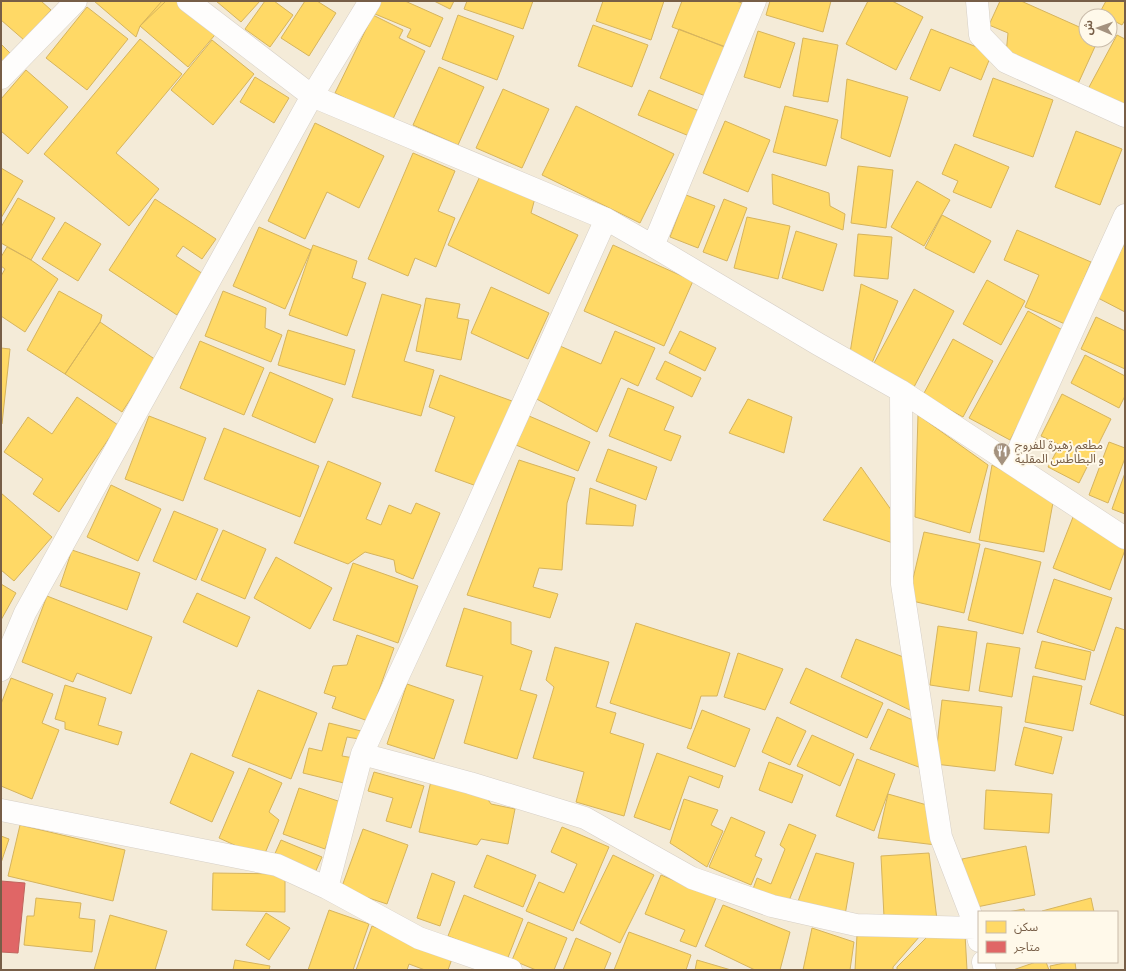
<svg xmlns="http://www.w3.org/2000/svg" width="1126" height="971" viewBox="0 0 1126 971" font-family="'Exo 2','Noto Sans Arabic',sans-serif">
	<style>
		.residential { fill: #f4ebd8; fill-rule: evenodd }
		.homes { fill: #ffd966; stroke: #d6b45d }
		.shops { fill: #e06666; stroke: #c0645d }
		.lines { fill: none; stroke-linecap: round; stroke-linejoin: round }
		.minor-casing { stroke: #d6cfc6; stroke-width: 23 }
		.minor { stroke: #fefdfc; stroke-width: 22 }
		.labels { text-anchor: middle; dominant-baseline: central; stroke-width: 4; stroke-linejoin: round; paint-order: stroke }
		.poi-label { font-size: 12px; fill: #775e47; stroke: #fff9ea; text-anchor: start }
	</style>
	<rect width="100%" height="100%" fill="#f8f3e8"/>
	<path class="residential" d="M1,1h1124v969h-1124zM1086,16h24v24h-24zM979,912h138v50h-138z"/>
	<path class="homes" d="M1,1h40l10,9 -27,30 -23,-20z
		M94,1h72l-26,25 -4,11z
		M162,1h24l33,29 -31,37 -48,-41z
		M216,1h44l-19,21z
		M265,1h9l19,14 -23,32 -25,-18z
		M305,1h12l19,12 -27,43 -28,-18z
		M381,1h24l38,17 -13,29 -23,-10 4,-8 -36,-15z
		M434,1h20l-4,8z
		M467,1h66l-10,28 -59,-20z
		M603,1h61l-13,39 -55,-19z
		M682,1h54l6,2 -16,44 -54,-20z
		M770,1h61l-8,31 -57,-17z
		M868,1h24l31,16 -27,53 -50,-26z
		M1000,1h21l65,29v10h12l-21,46 -71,-32 2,-21 -19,-8z
		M1106,1h19v19l-3,5 -12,-6v-3h-7l-4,-2z
		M87,7l41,32 -41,51 -41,-32z
		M373,15l30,15 -4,8 26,13 -33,70 -57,-28z
		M458,15l56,21 -17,44 -55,-21z
		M593,25l55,20 -16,42 -54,-21z
		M679,29l53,21 -19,49 -53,-21z
		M931,29l61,24 -11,27 -31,-13 -10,24 -30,-12z
		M758,31l37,12 -15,45 -36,-11z
		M1117,35l8,4v71l-37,-21z
		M803,38l35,7 -10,57 -35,-6z
		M140,39l42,35 -66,79 43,36 -30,37 -85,-72z
		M212,40l42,34 -41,51 -42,-35z
		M1,44l9,9 -9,9z
		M439,67l45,20 -26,58 -45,-20z
		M26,70l42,37 -40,47 -27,-23v-32z
		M255,77l34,21 -15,25 -34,-21z
		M993,78l60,22 -20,57 -60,-21z
		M847,79l61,18 -18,60 -49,-19z
		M503,89l46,20 -27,59 -46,-20z
		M649,90l55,23 -10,25 -56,-23z
		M576,106l98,48 -34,69 -98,-48z
		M785,106l53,14 -12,46 -53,-14z
		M725,121l45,19 -22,52 -45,-19z
		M315,123l69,33 -25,52 -32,-16 -22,47 -37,-18z
		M1076,131l46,18 -22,56 -45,-18z
		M955,144l54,23 -18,41 -38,-16 5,-11 -16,-7z
		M413,153l42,18 -17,40 17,7 -19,49 -21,-9 -7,18 -40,-17z
		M858,166l35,4 -7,58 -35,-5z
		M1,168l22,13 -22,37z
		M481,174l54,24 -4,15 47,22 -29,59 -101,-49z
		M772,174l57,19 1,13 15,8 -2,16 -70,-26z
		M917,181l33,19 -26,46 -33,-19z
		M686,195l29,11 -17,42 -28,-11z
		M18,198l37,20 -24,42 -30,-17v-16z
		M155,199l61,40 -14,20 -19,-13 -7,10 27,18 -26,41 -68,-45z
		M724,199l23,9 -20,53 -24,-9z
		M942,215l49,26 -17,32 -49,-25z
		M747,217l43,9 -12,53 -44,-11z
		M65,222l36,22 -23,37 -36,-22z
		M259,227l52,23 -26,59 -52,-23z
		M1017,230l74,32 -26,62 -40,-17 14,-32 -35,-15z
		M796,231l41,13 -14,47 -41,-13z
		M858,234l34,3 -4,42 -34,-3z
		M1125,242v70l-27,-14z
		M313,245l44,16 -5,17 14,5 -19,53 -58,-21z
		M613,245l80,36 -29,65 -80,-35z
		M7,247l24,13 27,19 -33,53 -24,-16v-40l4,-7 -4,-3v-9z
		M987,280l38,21 -24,44 -38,-21z
		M861,284l37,17 -26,62 -22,-10z
		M491,287l58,26 -21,46 -57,-26z
		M914,289l40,22 -40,76 -41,-22z
		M59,291l43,24 -2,7 -35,52 -38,-24z
		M223,291l43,17 -1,20 17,7 -11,27 -66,-26z
		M382,294l39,11 -17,56 30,9 -13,46 -69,-19z
		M426,298l34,6 -3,14 12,2 -8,40 -45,-9z
		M1028,311l40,22 -58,107 -41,-22z
		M1096,317l29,14v38l-44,-20z
		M100,322l56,38 -34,52 -57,-38z
		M288,330l67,20 -10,35 -67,-20z
		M615,331l40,17 -17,38 -17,-8 -24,54 -64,-35 27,-51 41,18z
		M680,331l36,17 -11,23 -36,-18z
		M953,339l40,22 -30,56 -40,-22z
		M200,341l64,27 -20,47 -64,-27z
		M1,348l9,1 -8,75h-1z
		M1085,355l40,21v20l-6,12 -48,-25z
		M665,361l36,17 -9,19 -36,-18z
		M270,372l63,27 -18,44 -63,-27z
		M440,375l72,26 -30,87 -47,-17 20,-54 -26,-10z
		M628,388l46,19 -10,23 17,6 -10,25 -62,-25z
		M1062,394l49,25 -32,64 -31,-16 12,-22 -19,-9z
		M77,397l41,28 -59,87 -26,-18 10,-15 -39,-27 24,-35 24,17z
		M748,399l44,18 -8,36 -55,-20z
		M918,415l70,50 -18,68 -55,-16z
		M149,416l57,22 -23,63 -58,-22z
		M529,416l61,26 -12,29 -62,-26z
		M224,428l95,38 -19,51 -96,-38z
		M1109,442l16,6v10l-17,45 -19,-8z
		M608,449l49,18 -11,33 -50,-19z
		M519,460l56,18 -8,25 -5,67 -23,-2 -6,19 25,7 -8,24 -83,-23z
		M328,461l53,22 -15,36 15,6 8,-20 22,9 5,-11 24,10 -27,66 -17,-7 -2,-12 -29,-8 -17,12 -54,-21z
		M992,465l62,32 -10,55 -65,-12z
		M861,467l33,47 -1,29 -70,-23z
		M1125,473v41l-13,-5z
		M111,485l50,24 -23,52 -51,-24z
		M590,488l46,17 -3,21 -47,-2z
		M1,493l51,44 -38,44 -13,-11z
		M174,511l44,18 -22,51 -43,-19z
		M1075,512l50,19v19l-15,40 -57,-22z
		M223,530l43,19 -21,50 -44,-19z
		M924,532l56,12 -16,69 -56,-13z
		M985,548l56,14 -18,72 -55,-14z
		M72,550l68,23 -13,37 -67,-24z
		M276,557l56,31 -22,41 -56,-31z
		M353,563l65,23 -20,57 -65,-23z
		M1054,579l58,19 -18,53 -57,-19z
		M1,584l15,9 -15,27z
		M197,593l53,24 -13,30 -54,-25z
		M47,596l105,41 -21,57 -54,-21 -4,9 -51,-20z
		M464,608l47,14v22l21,7 -12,39 17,5 -20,64 -53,-16 19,-67 -37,-10z
		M636,623l94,30 -13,43h-16l-10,33 -81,-26z
		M938,626l39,6 -8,59 -39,-6z
		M1116,627l9,3v86l-35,-12z
		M357,635l37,13 -26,73 -36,-13 4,-11 -12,-4 9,-27 14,-1z
		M856,639l50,19 8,54 -73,-35z
		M1042,641l49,11 -6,28 -50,-12z
		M987,643l33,5 -8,49 -33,-6z
		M555,647l54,15 -13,45 20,6 -6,20 34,11 -20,72 -48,-14 8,-30 -51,-14 21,-71 -8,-7z
		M738,653l45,16 -18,41 -41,-13z
		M806,668l77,35 -16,35 -77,-35z
		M1033,676l49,10 -9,45 -48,-9z
		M11,678l42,16 -11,29 17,7 -27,69 -31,-13v-82z
		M407,684l47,16 -20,59 -47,-15z
		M65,685l41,13 -8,27 24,7 -4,13 -53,-16v-7l-10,-3z
		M258,690l59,23 -26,66 -59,-23z
		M942,700l60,7 -7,64 -60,-7z
		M888,709l27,12 9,48 -54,-20z
		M702,710l48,19 -15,38 -48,-19z
		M777,717l29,14 -16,34 -28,-13z
		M329,723l32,8 -2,8 -12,-2 -5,19 12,2 -6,26 -45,-11 6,-25 13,3z
		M1024,727l38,10 -9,37 -38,-9z
		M812,735l42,19 -14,32 -43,-20z
		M191,753l43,19 -22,50 -42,-19z
		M657,753l66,23 -4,12 -30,-12 -19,54 -36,-13z
		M857,759l38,15 -21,57 -38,-15z
		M769,762l34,13 -11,28 -33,-13z
		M249,768l33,15 -13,29 10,8 -16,38 -44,-20z
		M374,772l50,14 -13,42 -25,-7 7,-23 -25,-7z
		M431,781l53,13 7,10 24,5 -7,35 -27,-5 -4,6 -58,-13z
		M299,788l42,14 -16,47 -42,-15z
		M986,790l66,4 -3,39 -65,-4z
		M888,794l39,11 9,40 -58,-7z
		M684,799l34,11 -7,15 12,6 -16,36 -37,-24z
		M731,817l34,15 -10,24 7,3 -11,26 -42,-18z
		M789,824l27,11 -28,68 -35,-14 4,-11 14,6 14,-35 -5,-4z
		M20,825l105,25 -12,51 -105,-25z
		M562,827l47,20 -36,84 -47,-20 13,-29 25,11 13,-29 -26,-12z
		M363,829l45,16 -21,59 -46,-15z
		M1,836l8,3 -8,24z
		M281,840l41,17 -8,18 -41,-17z
		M1026,846l9,49 -63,13 -10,-49z
		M816,853l38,10 -9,52 -48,-11z
		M929,853l8,67 -53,-3 -3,-61z
		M487,855l49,20 -13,32 -49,-20z
		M613,855l41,20 -34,68 -40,-20z
		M213,873l72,1v38l-73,-2z
		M432,873l23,9 -15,44 -23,-8z
		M661,875l55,23 -20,49 -16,-6 5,-11 -40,-16z
		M464,895l59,24 -16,41 -59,-24z
		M36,898l45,5 -2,15 16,2 -3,32 -68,-7 3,-29h7z
		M1091,898l3,14h-52v-1z
		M723,905l67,27 -10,38h-25l-50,-24z
		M1024,909l1,3h-17z
		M329,910l40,14 -16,46h-45z
		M266,913l24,15 -21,32 -23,-15z
		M110,915l57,16 -12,39h-61z
		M528,922l39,16 -13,32h-18l-24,-10z
		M372,926l81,30 -5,14h-23l-16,-6 -2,6h-51z
		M812,928l42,14 -4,28h-47z
		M629,932l62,23 -5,15h-72z
		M965,934l2,36h-70v-3l32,-32z
		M857,935l63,1 -27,31v3h-38z
		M576,938l35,15 -7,17h-41z
		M235,960l35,6 -1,4h-36z
		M697,960l34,10h-36z
		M1036,962h10l3,8h-36z
		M1069,962h6l1,8h-25l-1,-4z"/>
	<path class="shops" d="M1,881l24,2 -7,70 -17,-1z"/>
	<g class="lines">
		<g class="minor-casing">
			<path id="minor" d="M188,1l124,95 294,123 47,27 165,98 83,47 224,147
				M977,1l3,34 26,27 119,54
				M1,78l75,-77
				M653,246l102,-245
				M901,391l1,193 39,253 35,91 3,13
				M1012,464l113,-249
				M1,670l24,-57 287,-517 58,-95
				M362,754l108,29 115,35 107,60 80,28 84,19 120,3
				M1,810l276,55 50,23 92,50 92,32
				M327,888l35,-134 104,-224 140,-311
				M983,962l2,8"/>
		</g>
		<use href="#minor" class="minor"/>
	</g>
	<defs>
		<g id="restaurant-pin" transform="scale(0.9)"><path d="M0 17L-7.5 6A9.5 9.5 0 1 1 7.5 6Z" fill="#a4927f" stroke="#fff9ea"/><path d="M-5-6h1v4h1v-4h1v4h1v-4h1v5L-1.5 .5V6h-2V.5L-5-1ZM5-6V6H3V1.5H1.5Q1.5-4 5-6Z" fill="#fff"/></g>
	</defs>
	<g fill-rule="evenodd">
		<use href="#restaurant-pin" x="1002" y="451"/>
	</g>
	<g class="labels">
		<g class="poi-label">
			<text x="1015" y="444">مطعم زهيرة للفروج<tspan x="1015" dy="14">و البطاطس المقلية</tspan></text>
		</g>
	</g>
	<rect width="1126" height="971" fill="none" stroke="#775e47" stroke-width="4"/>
	<rect x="978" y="911" width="140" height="52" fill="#fff9ea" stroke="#c9bba9"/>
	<rect x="986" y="921" width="20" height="12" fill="#ffd966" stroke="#c9bba9"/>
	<text x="1014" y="931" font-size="12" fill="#775e47">سكن</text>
	<rect x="986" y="941" width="20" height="12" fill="#e06666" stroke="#c9bba9"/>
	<text x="1014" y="951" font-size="12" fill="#775e47">متاجر</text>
	<g transform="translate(1098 28) rotate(272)"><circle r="19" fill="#fff9ea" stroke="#c9bba9"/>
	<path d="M0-3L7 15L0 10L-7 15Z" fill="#a4927f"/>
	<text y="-6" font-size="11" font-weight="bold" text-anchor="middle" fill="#775e47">ش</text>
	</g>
</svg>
